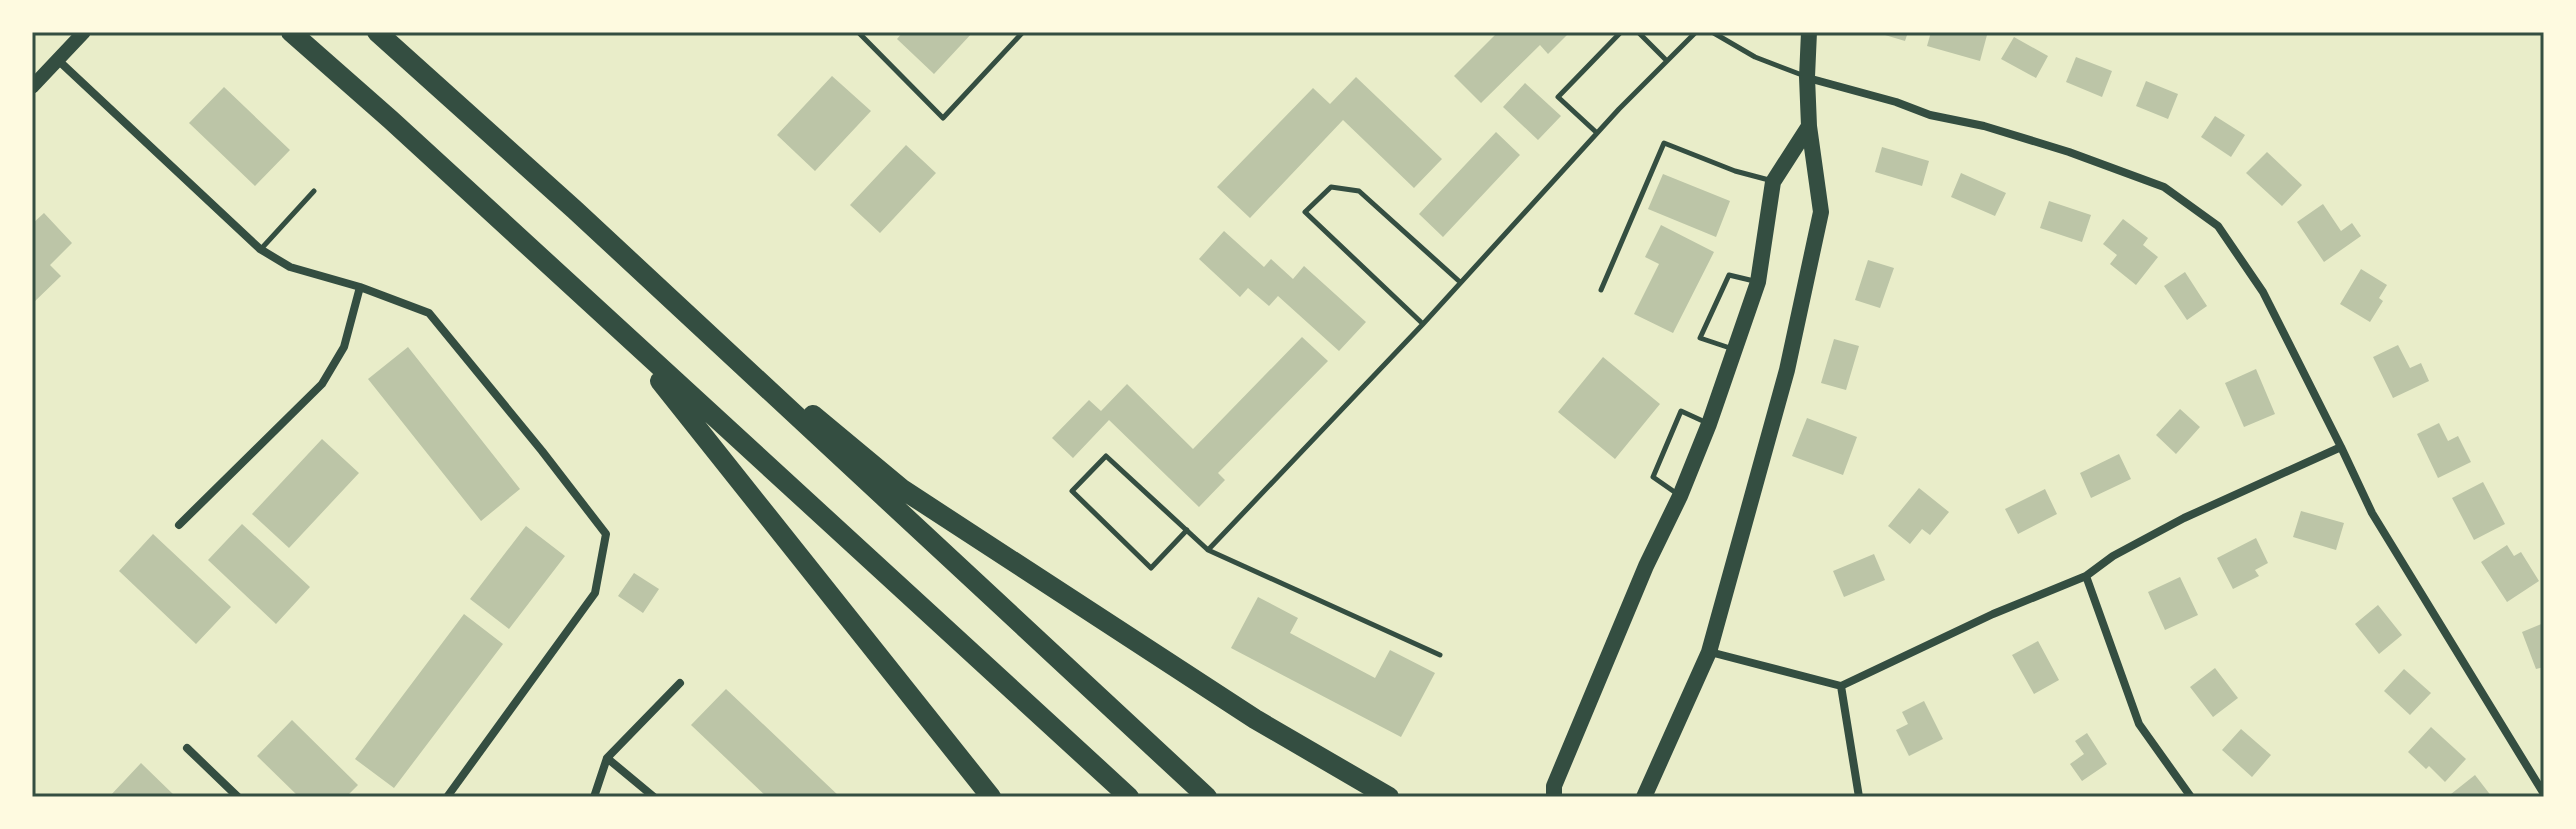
<svg xmlns="http://www.w3.org/2000/svg" width="2576" height="829" viewBox="0 0 2576 829" font-family="'PT Sans',sans-serif">
	<style>
		.building { fill: #bcc5a7 }
		.lines { fill: none; stroke-linecap: round; stroke-linejoin: round }
		.service { stroke: #344e41; stroke-width: 5 }
		.minor { stroke: #344e41; stroke-width: 8 }
		.tertiary { stroke: #344e41; stroke-width: 14 }
		.primary { stroke: #344e41; stroke-width: 16 }
		.motorway { stroke: #344e41; stroke-width: 20 }
		.neatline { fill: none; stroke: #344e41; stroke-width: 3 }
	</style>
	<rect width="100%" height="100%" fill="#e9edc9"/>
	<path class="building" d="M903,32h70l-39,42 -37,-35z
		M1498,32h72l-22,22 -8,-9 -59,58 -27,-27z
		M1875,32h33l-3,9z
		M1931,32h47l9,3 -7,26 -53,-15z
		M2014,37l34,19 -12,22 -35,-19z
		M2076,57l36,14 -10,26 -36,-15z
		M832,76l39,35 -56,60 -38,-36z
		M1356,77l86,82 -28,29 -71,-68 -93,98 -33,-31 96,-99 17,16z
		M2146,81l32,13 -10,25 -32,-13z
		M1525,83l36,33 -23,24 -35,-33z
		M224,87l66,63 -35,36 -66,-63z
		M2215,116l30,19 -14,22 -30,-20z
		M1496,132l24,23 -77,82 -24,-23z
		M906,145l30,28 -56,60 -30,-28z
		M1882,147l47,14 -7,25 -47,-14z
		M2267,152l35,33 -20,21 -36,-33z
		M1961,173l45,20 -11,23 -44,-19z
		M1663,174l67,27 -14,36 -68,-28z
		M2049,201l42,14 -9,27 -42,-14z
		M2323,204l18,27 11,-8 9,13 -37,26 -27,-40z
		M44,213l28,30 -22,22 11,11 -29,28v-80z
		M2123,219l25,19 -5,7 15,12 -22,28 -26,-21 7,-9 -14,-11z
		M1661,225l53,27 -41,81 -39,-19 25,-50 -14,-7z
		M1224,231l40,36 7,-8 22,20 11,-13 62,56 -27,29 -61,-55 -9,10 -21,-18 -8,9 -41,-38z
		M1868,260l26,8 -14,40 -25,-8z
		M2361,269l26,16 -8,13 4,3 -13,21 -30,-18z
		M2185,272l22,34 -20,14 -23,-34z
		M1302,337l26,24 -110,112 7,7 -26,27 -90,-87 -36,38 -21,-20 37,-38 12,11 26,-27 66,65z
		M1834,339l25,7 -13,44 -25,-7z
		M2398,345l12,23 11,-5 8,18 -36,17 -20,-41z
		M408,347l112,142 -39,32 -113,-142z
		M1603,357l57,47 -45,55 -57,-47z
		M2256,369l19,45 -31,13 -19,-44z
		M2180,409l20,18 -24,27 -20,-19z
		M1807,418l50,19 -14,38 -51,-19z
		M2439,423l9,18 10,-5 13,26 -33,16 -21,-44z
		M322,439l37,34 -70,75 -37,-34z
		M2119,454l12,25 -40,19 -11,-25z
		M2483,482l22,42 -31,16 -22,-42z
		M1919,488l30,24 -19,23 -8,-6 -12,15 -22,-18z
		M2045,489l12,25 -39,20 -13,-25z
		M2301,511l43,12 -8,27 -43,-13z
		M242,524l68,63 -34,37 -68,-64z
		M526,526l39,30 -56,73 -39,-30z
		M153,534l78,73 -35,37 -77,-73z
		M2256,538l12,25 -13,7 4,6 -26,13 -16,-31z
		M2507,545l7,11 7,-4 18,29 -32,21 -26,-40z
		M1874,554l11,26 -41,17 -11,-26z
		M634,573l25,16 -16,24 -25,-17z
		M2180,577l18,38 -33,15 -17,-38z
		M1258,597l40,21 -8,15 85,45 15,-28 45,23 -34,64 -170,-89z
		M2378,605l24,30 -23,19 -24,-30z
		M464,614l39,30 -109,144 -39,-29z
		M2544,623v44l-8,2 -14,-37z
		M2038,641l21,39 -25,14 -22,-39z
		M2215,668l23,30 -25,19 -23,-30z
		M2404,669l27,24 -21,22 -26,-24z
		M726,689l114,108h-73l-76,-72z
		M1924,701l19,38 -34,17 -13,-26 12,-6 -6,-12z
		M292,720l66,65 -12,12h-47l-42,-41z
		M2431,727l35,32 -21,23 -16,-16 -3,3 -18,-17z
		M2241,729l30,26 -19,22 -30,-27z
		M2087,733l20,31 -25,17 -12,-17 14,-10 -9,-13z
		M141,763l35,34h-67z
		M2475,775l17,22h-38l-3,-3z"/>
	<g class="lines">
		<path class="service" d="M858,32l85,86 80,-86
			M1638,32l29,29
			M1712,32l43,25 47,18
			M1597,133l-39,-36 63,-65
			M261,249l53,-58
			M1601,290l63,-147 71,28 34,9
			M1423,324l-118,-112 26,-25 28,4 101,91
			M1730,348l-30,-10 29,-63 25,6
			M1676,493l-23,-16 28,-66 24,11
			M1187,530l-36,38 -79,-77 34,-35 102,94 215,-226 196,-215 77,-77
			M1208,550l232,105"/>
		<path class="minor" d="M59,61l201,188 30,18 70,20 69,26 113,138 64,83 -11,59 -148,204
			M1808,78l88,24 34,13 54,11 85,26 95,35 54,39 45,66 78,155 31,66 172,281
			M179,525l143,-141 22,-37 16,-60
			M2086,576l53,148 52,73
			M1710,652l131,34 152,-72 93,-38 27,-20 71,-38 157,-71
			M1841,686l18,111
			M187,748l51,49
			M607,758l47,39
			M594,797l13,-39 73,-75"/>
		<path class="tertiary" d="M32,87l52,-55"/>
		<path class="primary" d="M1554,797v-11l92,-220 34,-70 29,-72 49,-142 15,-100 36,-56
			M1644,797l65,-145 78,-282 34,-158 -12,-86 -2,-49 2,-45"/>
		<path class="motorway" d="M291,32l100,88 738,677
			M377,32l198,178 632,587
			M660,381l331,416
			M813,415l89,74 353,230 134,78"/>
	</g>
	<rect width="2576" height="829" fill="none" stroke="#fefae0" stroke-width="68"/>
	<rect x="34" y="34" width="2508" height="761" class="neatline"/>
</svg>
